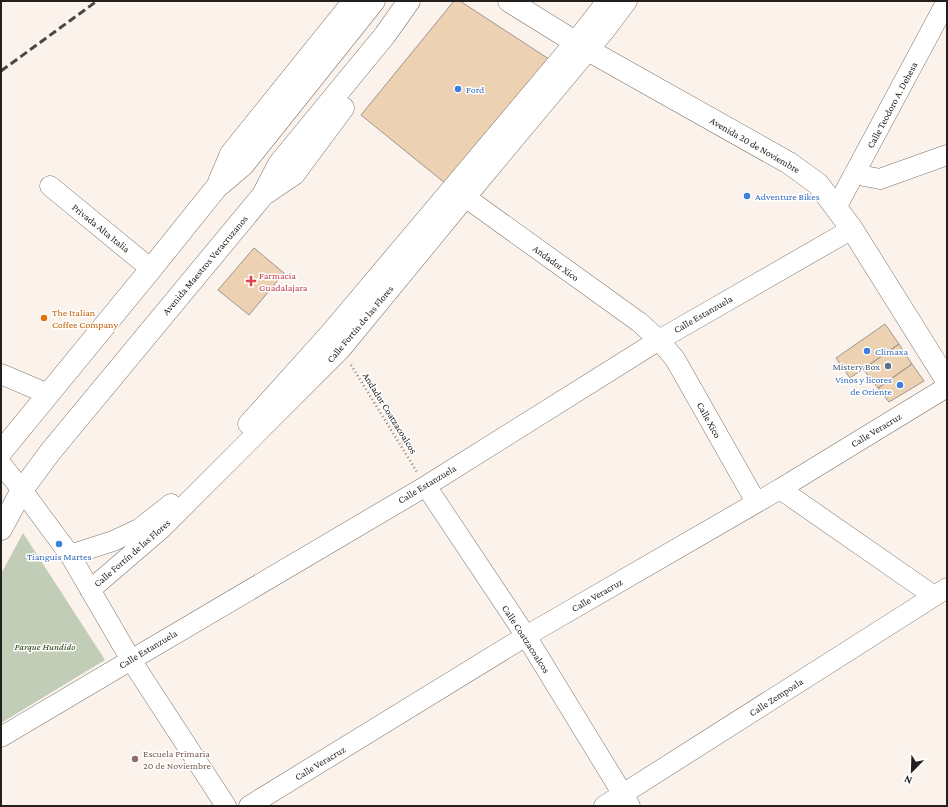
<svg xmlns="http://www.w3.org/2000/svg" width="948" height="807" viewBox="0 0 948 807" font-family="'Crimson Pro',serif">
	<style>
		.green { fill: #c1cdb6 }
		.building { fill: #ecd1b2; stroke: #9d968e }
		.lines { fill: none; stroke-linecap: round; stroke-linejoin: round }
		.minor-casing { stroke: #7c756e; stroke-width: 21 }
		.secondary-casing { stroke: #7c756e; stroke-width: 23 }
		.primary-casing { stroke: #7c756e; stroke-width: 23 }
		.path { stroke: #8a847f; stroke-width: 2.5; stroke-dasharray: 1 3; stroke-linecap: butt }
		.minor { stroke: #fff; stroke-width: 20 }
		.secondary { stroke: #fff; stroke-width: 22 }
		.primary { stroke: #fff; stroke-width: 22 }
		.rail { stroke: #4a4642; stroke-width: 3; stroke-dasharray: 8 4; stroke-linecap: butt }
		.shop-dot { fill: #3f7fe0; stroke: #fff; stroke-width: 1.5 }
		.health-dot { fill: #e0444e; stroke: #fff; stroke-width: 1.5 }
		.food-dot { fill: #e8710a; stroke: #fff; stroke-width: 1.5 }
		.service-dot { fill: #5c6f8a; stroke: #fff; stroke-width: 1.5 }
		.education-dot { fill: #8d6e63; stroke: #fff; stroke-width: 1.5 }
		.labels { text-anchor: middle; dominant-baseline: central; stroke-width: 3; stroke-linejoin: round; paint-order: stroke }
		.shop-label { font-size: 10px; fill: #366cbe; stroke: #fff; text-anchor: start }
		.street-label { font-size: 10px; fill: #221f1c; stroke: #fff }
		.health-label { font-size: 10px; fill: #be3a42; stroke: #fff; text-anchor: start }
		.food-label { font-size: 10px; fill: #c56008; stroke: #fff; text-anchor: start }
		.service-label { font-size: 10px; fill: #4e5e75; stroke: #fff; text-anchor: end }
		.park-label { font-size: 10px; font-style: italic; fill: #273e09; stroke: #fff }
		.education-label { font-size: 10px; fill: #785e54; stroke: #fff; text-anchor: start }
	</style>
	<rect width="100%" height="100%" fill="#fbf3eb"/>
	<path class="green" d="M23,533l82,127 -104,63v-149z"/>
	<path class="building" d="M454,1h6l95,62 -104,125 -90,-73z
		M254,248l30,25 -35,42 -31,-25z
		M885,324l14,20 -49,34 -14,-20z
		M899,344l13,20 -34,24 -15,-19z
		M912,364l12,17 -35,21 -11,-14z"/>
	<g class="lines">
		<g class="minor-casing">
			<path id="minor" d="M854,174l26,5 67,-24
				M50,186l101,83
				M454,189l185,133 20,18 16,19 81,143
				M836,208l111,-207
				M1,374l47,20
				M248,424l82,-91 245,-291 32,-41
				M1,464l21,26 48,65 61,105 95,146
				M426,486l100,150 104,170
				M780,489l154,107
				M70,555l43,-14 26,-12 32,-25
				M90,590l71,-61 180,-180 124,-151 141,-169 21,-28
				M1,737l130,-77 295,-174 233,-146 193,-111
				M249,806l277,-170 254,-147 167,-102
				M604,806l343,-218"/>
		</g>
		<g class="secondary-casing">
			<path id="secondary" d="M509,1l79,49 201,113 29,21 34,45 95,152"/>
		</g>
		<g class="primary-casing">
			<path id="primary" d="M219,182l12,-28 123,-153
				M266,193l28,-19 49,-66
				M1,452l150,-183 65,-81 27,-23 131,-164
				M1,529l21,-39 29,-39 212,-256 16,-31 106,-129 24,-34"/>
		</g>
		<path class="path" d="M351,365l66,107"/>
		<use href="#minor" class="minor"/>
		<use href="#secondary" class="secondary"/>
		<use href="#primary" class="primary"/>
		<path class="rail" d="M1,71l96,-70"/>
	</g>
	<g class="shop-dot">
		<circle cx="458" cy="89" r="4"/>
		<circle cx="747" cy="196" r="4"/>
		<circle cx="867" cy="351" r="4"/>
		<circle cx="900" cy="385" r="4"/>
		<circle cx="59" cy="544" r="4"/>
	</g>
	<path class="health-dot" d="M249 275h4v4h4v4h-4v4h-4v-4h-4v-4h4z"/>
	<circle class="food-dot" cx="44" cy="318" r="4"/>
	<circle class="service-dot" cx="888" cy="366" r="4"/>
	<circle class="education-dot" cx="135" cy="759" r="4"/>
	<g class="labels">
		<g class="shop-label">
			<text x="466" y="89">Ford</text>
			<text x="755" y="196">Adventure Bikes</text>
			<text x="875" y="351">Climaxa</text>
			<text x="892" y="379" text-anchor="end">Vinos y licores<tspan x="892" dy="12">de Oriente</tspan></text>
			<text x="59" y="556" text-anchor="middle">Tianguis Martes</text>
		</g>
		<g class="street-label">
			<text transform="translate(892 105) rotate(-62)">Calle Teodoro A. Dehesa</text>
			<text transform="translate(755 145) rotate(30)">Avenida 20 de Noviembre</text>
			<text transform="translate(101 228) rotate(39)">Privada Alta Italia</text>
			<text transform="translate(556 263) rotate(36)">Andador Xico</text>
			<text transform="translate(205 265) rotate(-50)">Avenida Maestros Veracruzanos</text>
			<text transform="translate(703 314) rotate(-30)">Calle Estanzuela</text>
			<text transform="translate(360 324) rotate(-50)">Calle Fortín de las Flores</text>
			<text transform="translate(390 413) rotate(58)">Andador Coatzacoalcos</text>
			<text transform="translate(709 420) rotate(61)">Calle Xico</text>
			<text transform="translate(876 430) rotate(-31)">Calle Veracruz</text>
			<text transform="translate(427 484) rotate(-31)">Calle Estanzuela</text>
			<text transform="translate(132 553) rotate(-41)">Calle Fortín de las Flores</text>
			<text transform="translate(597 595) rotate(-30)">Calle Veracruz</text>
			<text transform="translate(526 639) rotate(57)">Calle Coatzacoalcos</text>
			<text transform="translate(148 649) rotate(-31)">Calle Estanzuela</text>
			<text transform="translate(776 697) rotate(-33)">Calle Zempoala</text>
			<text transform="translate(320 763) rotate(-31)">Calle Veracruz</text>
		</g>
		<g class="health-label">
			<text x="259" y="275">Farmacia<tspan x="259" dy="12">Guadalajara</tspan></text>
		</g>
		<g class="food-label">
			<text x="52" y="312">The Italian<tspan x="52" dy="12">Coffee Company</tspan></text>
		</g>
		<g class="service-label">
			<text x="880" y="366">Mistery Box</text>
		</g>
		<g class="park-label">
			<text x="45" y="646">Parque Hundido</text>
		</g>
		<g class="education-label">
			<text x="143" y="753">Escuela Primaria<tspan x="143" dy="12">20 de Noviembre</tspan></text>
		</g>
	</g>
	<rect width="948" height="807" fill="none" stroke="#221f1c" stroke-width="4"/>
	<g transform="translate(912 771) rotate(203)" stroke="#ffffff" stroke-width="3" paint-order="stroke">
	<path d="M0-3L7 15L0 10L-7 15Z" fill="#221f1c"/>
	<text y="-6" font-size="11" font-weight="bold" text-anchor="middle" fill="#221f1c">N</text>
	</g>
</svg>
